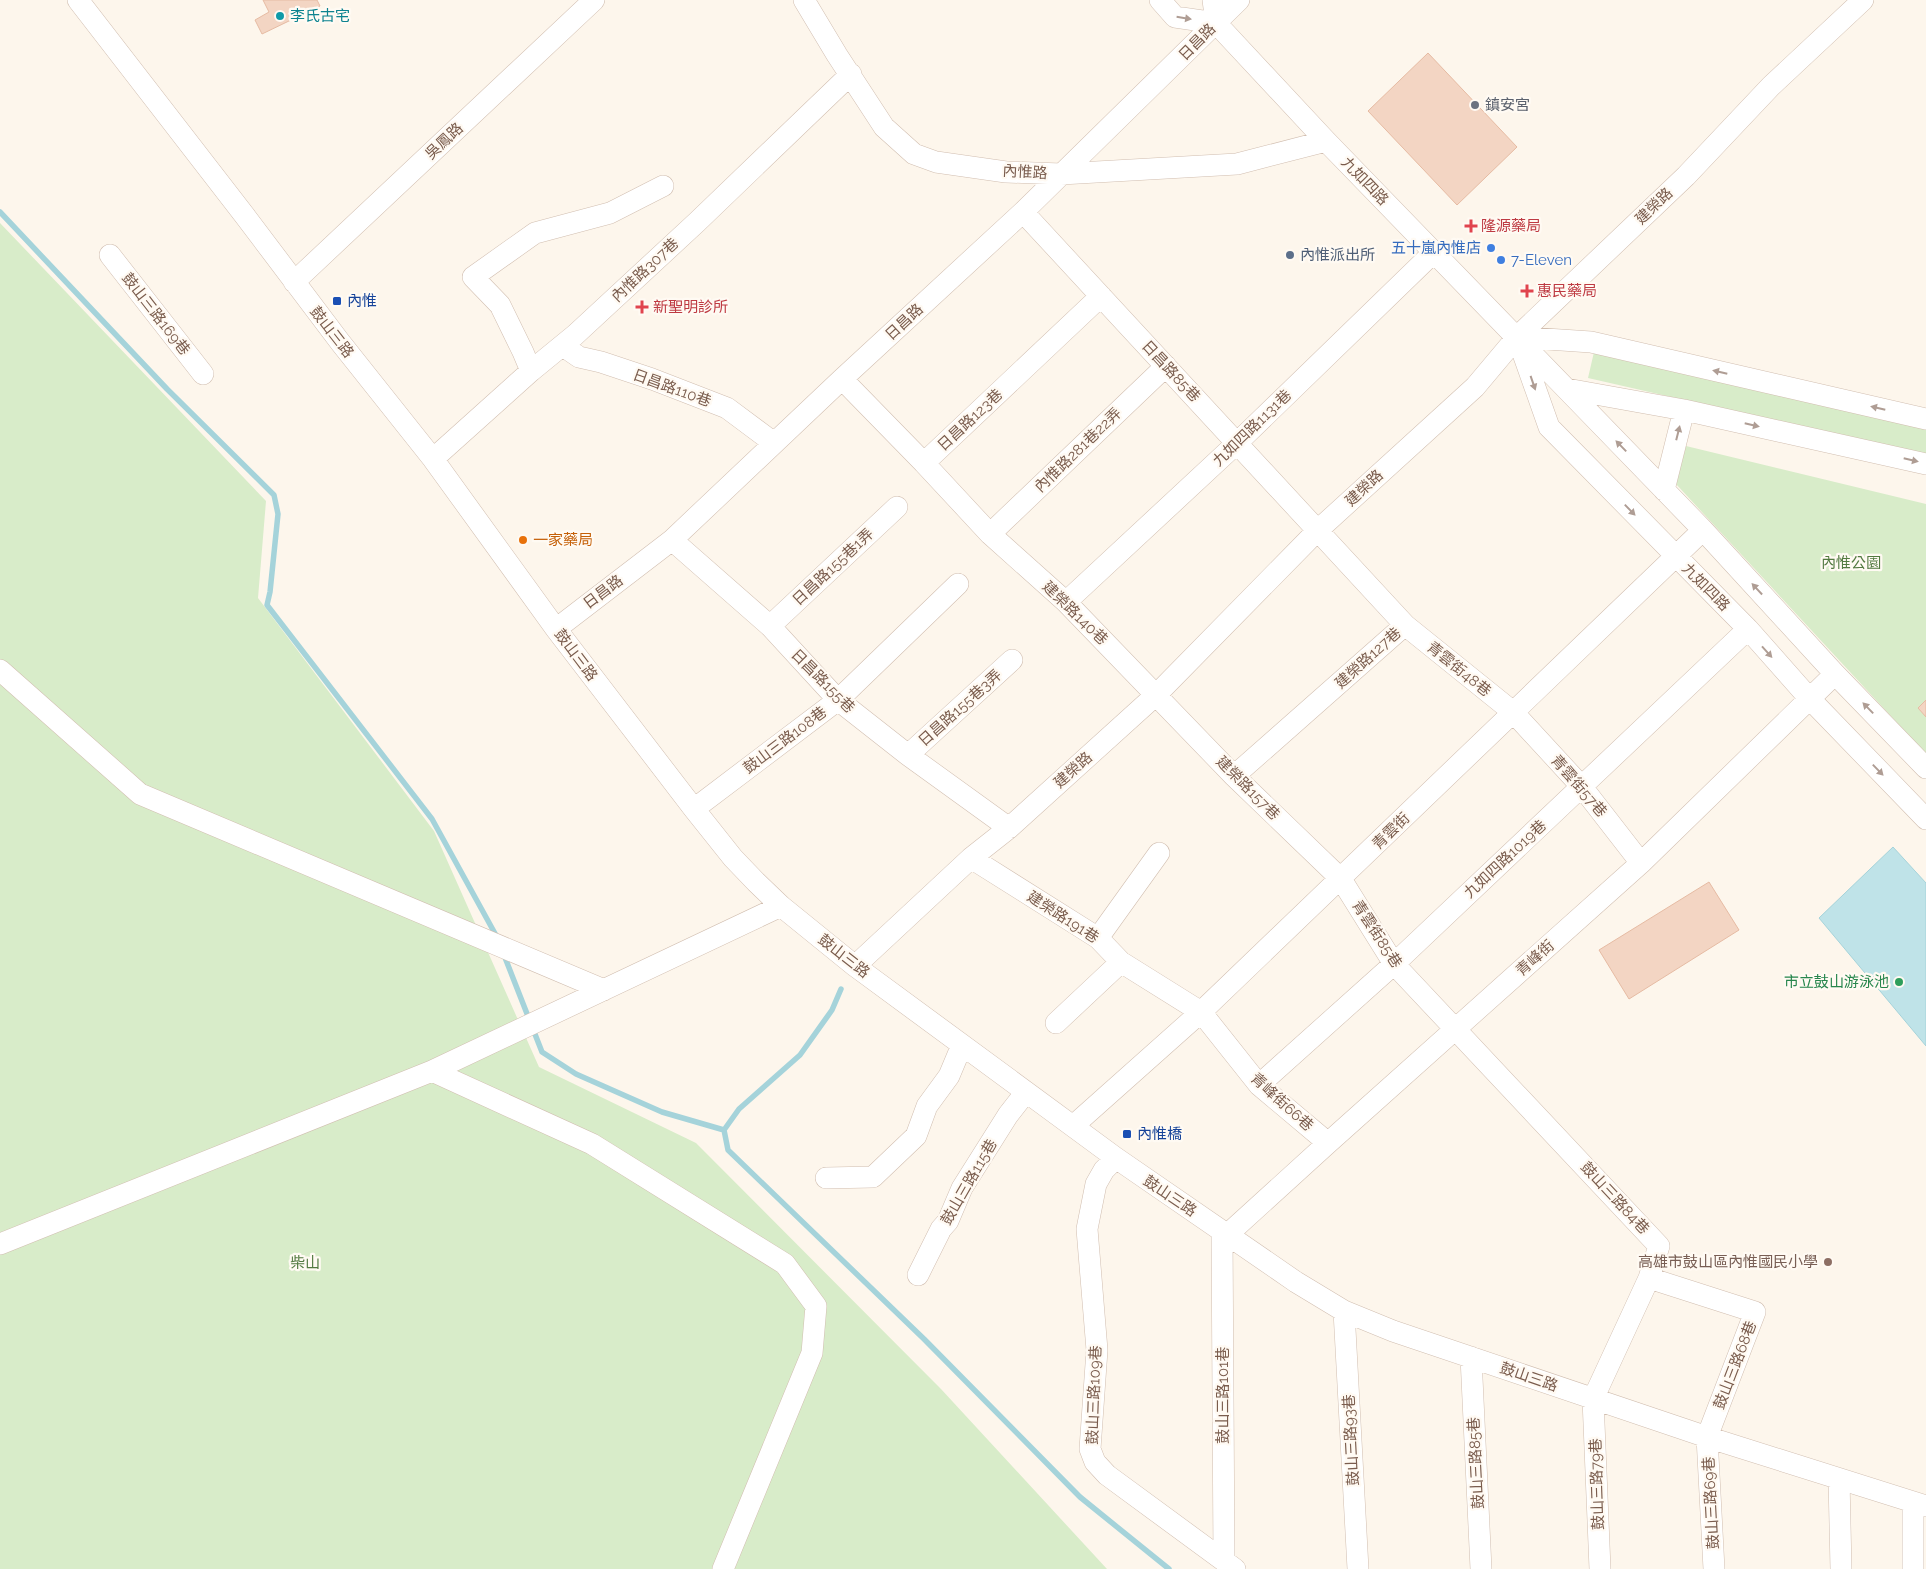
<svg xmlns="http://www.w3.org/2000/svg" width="1926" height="1569" viewBox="0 0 1926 1569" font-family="Raleway,'Noto Sans TC',sans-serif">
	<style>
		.green { fill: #d8ecc9 }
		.water { fill: #bfe3e8; stroke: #a5d3da }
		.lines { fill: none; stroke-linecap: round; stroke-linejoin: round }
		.stream { stroke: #a5d3da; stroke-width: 5.5 }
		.building { fill: #f3d5c3; stroke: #e6bba3 }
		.minor-casing { stroke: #d1beb0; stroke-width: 22 }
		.minor { stroke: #fff; stroke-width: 21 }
		.oneway { fill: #af9d94 }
		.culture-dot { fill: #0f9aa8; stroke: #fffaf3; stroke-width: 2 }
		.worship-dot { fill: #6b7280; stroke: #fffaf3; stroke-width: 2 }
		.health-dot { fill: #e0444e; stroke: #fffaf3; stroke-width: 2 }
		.shop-dot { fill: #3f7fe0; stroke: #fffaf3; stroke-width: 2 }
		.service-dot { fill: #5c6f8a; stroke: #fffaf3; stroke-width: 2 }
		.transit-dot { fill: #1a4fb4; stroke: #fffaf3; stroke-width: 2 }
		.food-dot { fill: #e8710a; stroke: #fffaf3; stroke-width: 2 }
		.leisure-dot { fill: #2e9e5b; stroke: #fffaf3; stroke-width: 2 }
		.education-dot { fill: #8d6e63; stroke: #fffaf3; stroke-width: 2 }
		.labels { text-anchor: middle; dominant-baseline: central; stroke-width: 4.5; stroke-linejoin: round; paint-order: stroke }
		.culture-label { font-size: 15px; fill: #0d838f; stroke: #fffaf3; text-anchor: start }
		.street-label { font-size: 15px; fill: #7a5c4d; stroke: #fffaf3 }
		.worship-label { font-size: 15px; fill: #5b616d; stroke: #fffaf3; text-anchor: start }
		.health-label { font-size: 15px; fill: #be3a42; stroke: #fffaf3; text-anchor: start }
		.shop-label { font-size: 15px; fill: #366cbe; stroke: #fffaf3; text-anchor: end }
		.service-label { font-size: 15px; fill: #4e5e75; stroke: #fffaf3; text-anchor: start }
		.transit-label { font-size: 15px; fill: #164399; stroke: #fffaf3; text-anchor: start }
		.food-label { font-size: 15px; fill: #c56008; stroke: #fffaf3; text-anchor: start }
		.park-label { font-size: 15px; fill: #537a41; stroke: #fffaf3 }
		.leisure-label { font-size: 15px; fill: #27864d; stroke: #fffaf3; text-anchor: end }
		.education-label { font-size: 15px; fill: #785e54; stroke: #fffaf3; text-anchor: end }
	</style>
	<rect width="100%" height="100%" fill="#fdf6ec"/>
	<path class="green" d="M0,223l266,278 -8,97 176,233 105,236 157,76 245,246 166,180h-1107z
		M1594,352l332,76v27l-338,-77z
		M1686,446l240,58v250l-250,-270z"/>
	<path class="water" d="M1893,847l33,36v163l-107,-128z"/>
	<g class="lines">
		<path class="stream" d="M0,212l167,177 107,106 4,19 -8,78 -3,13 165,214 66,120
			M504,955l38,97 34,22 86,38 62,18 4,20 196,189 156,158 89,72
			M724,1130l15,-21 61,-54 32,-45 9,-21"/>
	</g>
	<path class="building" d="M263,0h54l3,6 -58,28 -7,-14 14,-8z
		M1428,53l89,94 -60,58 -89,-94z
		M1926,700v17l-8,-9z
		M1709,882l30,48 -110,69 -30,-49z"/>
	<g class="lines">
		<g class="minor-casing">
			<path id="minor" d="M78,0l167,216 95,126 93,117 123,170 138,180 39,49 23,24 25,24 74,60 261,192 180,124 48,29 49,20 314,106 219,69
				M804,0l33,55 47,72 30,27 22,8 70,10 55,2 176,-10 89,-23
				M1160,0l15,17 41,6
				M1213,0l3,23 110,118 377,389 132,144 91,94
				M1023,212l382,413 -171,151
				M110,255l93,119
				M294,282l300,-282
				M1517,337l74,5 335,77
				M1520,345l29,82 199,202 61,69 117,121
				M563,346l16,11 22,5 51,17 75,29 47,35
				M531,371l-8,-19 -23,-47 -27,-28 62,-44 75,-20 53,-27
				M842,379l82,84 177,-167
				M1567,389l117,21 242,54
				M433,459l98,-88 44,-36 122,-113 154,-148
				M924,463l66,71 76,68 168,174 107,103 53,85 265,282 -10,32 -56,121 7,170
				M1664,490l20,-80
				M990,534l176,-168
				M672,540l98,86 68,74 70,55 101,73
				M1066,602l171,-159 197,-191
				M1405,625l108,87 69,75 59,76
				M770,626l127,-119
				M556,629l116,-89 170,-161 181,-167 216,-212
				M0,670l140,124 464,196
				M908,755l104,-95
				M694,809l144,-109 120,-116
				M971,858l127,80 23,24 80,50 58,73 69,58
				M1098,938l61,-85
				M855,966l116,-108 38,-30 148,-134 161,-164 157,-143 42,-50 169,-161 85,-90 92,-86
				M1056,1023l65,-61
				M432,1071l349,-165
				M1259,1085l135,-121 354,-335
				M1073,1126l128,-114 502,-482
				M1116,1158l-12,12 -8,14 -9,45 10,121 -7,99 5,13 12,13 128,94
				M826,1178l47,-1 43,-41 11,-30 22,-30 13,-31
				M1222,1231l2,329
				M1228,1234l100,-91 313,-280 194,-189
				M0,1244l432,-173 160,73 193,120 31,42 -4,47 -89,216
				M918,1275l23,-46 7,-8 14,-33 46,-73 18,-23
				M1649,1278l106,34 -48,125 7,132
				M1344,1311l14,258
				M1471,1357l10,212
				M1839,1479l2,90
				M1913,1569v-66"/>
		</g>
		<use href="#minor" class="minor"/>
	</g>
	<defs><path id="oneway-solid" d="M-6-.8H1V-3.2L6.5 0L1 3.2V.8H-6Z" transform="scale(1.25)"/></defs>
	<g class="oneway">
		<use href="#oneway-solid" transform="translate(1184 18) rotate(9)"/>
		<use href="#oneway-solid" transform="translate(1720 372) rotate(-167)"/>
		<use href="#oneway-solid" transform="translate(1533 383) rotate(71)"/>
		<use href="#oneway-solid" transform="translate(1878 408) rotate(-167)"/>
		<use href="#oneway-solid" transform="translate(1752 425) rotate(13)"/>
		<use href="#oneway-solid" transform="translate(1678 433) rotate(-76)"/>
		<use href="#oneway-solid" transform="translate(1621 446) rotate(-134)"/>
		<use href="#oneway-solid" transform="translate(1911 460) rotate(13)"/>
		<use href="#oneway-solid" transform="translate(1630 510) rotate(46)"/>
		<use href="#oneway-solid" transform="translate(1757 589) rotate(-133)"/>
		<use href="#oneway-solid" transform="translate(1767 652) rotate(48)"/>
		<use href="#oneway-solid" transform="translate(1868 708) rotate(-134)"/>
		<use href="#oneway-solid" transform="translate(1878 770) rotate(46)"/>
	</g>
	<circle class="culture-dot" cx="280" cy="16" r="5"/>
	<circle class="worship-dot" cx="1475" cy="105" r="5"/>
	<g class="health-dot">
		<path d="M1468.5 218.5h5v5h5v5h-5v5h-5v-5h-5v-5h5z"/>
		<path d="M1524.5 283.5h5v5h5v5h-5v5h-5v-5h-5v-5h5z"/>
		<path d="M639.5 299.5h5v5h5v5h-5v5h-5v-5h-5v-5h5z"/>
	</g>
	<g class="shop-dot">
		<circle cx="1491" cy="248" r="5"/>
		<circle cx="1501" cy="260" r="5"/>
	</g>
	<circle class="service-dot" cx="1290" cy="255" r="5"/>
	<g class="transit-dot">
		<rect x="332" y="296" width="10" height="10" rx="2.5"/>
		<rect x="1122" y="1129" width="10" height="10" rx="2.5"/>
	</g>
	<circle class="food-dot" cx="523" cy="540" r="5"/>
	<circle class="leisure-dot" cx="1899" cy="982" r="5"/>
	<circle class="education-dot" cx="1828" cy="1262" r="5"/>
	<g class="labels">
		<g class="culture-label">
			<text x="290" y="16">李氏古宅</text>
		</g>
		<g class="street-label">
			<text transform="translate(1197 42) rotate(-45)">日昌路</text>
			<text transform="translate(444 141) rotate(-43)">吳鳳路</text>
			<text transform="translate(1025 172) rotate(3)">內惟路</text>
			<text transform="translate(1365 181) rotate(46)">九如四路</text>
			<text transform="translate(1654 206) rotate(-44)">建榮路</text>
			<text transform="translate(645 270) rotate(-43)">內惟路307巷</text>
			<text transform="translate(156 314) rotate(52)">鼓山三路169巷</text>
			<text transform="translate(904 322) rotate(-43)">日昌路</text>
			<text transform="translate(332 332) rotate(52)">鼓山三路</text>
			<text transform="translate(1171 371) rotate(47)">日昌路85巷</text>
			<text transform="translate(672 388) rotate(20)">日昌路110巷</text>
			<text transform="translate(970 420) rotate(-43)">日昌路123巷</text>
			<text transform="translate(1252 428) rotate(-44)">九如四路1131巷</text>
			<text transform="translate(1078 450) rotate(-44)">內惟路281巷22弄</text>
			<text transform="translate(1364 488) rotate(-43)">建榮路</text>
			<text transform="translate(833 567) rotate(-43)">日昌路155巷1弄</text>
			<text transform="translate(1706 587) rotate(45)">九如四路</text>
			<text transform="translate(603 592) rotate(-37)">日昌路</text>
			<text transform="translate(1075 613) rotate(44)">建榮路140巷</text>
			<text transform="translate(576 655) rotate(53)">鼓山三路</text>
			<text transform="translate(1368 658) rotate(-42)">建榮路127巷</text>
			<text transform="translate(1459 669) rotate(39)">青雲街48巷</text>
			<text transform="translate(823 681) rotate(45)">日昌路155巷</text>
			<text transform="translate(960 708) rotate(-42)">日昌路155巷3弄</text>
			<text transform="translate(785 740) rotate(-37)">鼓山三路108巷</text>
			<text transform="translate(1073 770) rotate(-42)">建榮路</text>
			<text transform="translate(1579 786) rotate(49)">青雲街57巷</text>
			<text transform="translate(1248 788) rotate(45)">建榮路157巷</text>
			<text transform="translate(1391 831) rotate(-44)">青雲街</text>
			<text transform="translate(1505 859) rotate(-43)">九如四路1019巷</text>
			<text transform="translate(1063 917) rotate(33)">建榮路191巷</text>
			<text transform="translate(1377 934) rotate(57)">青雲街85巷</text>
			<text transform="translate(844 956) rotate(38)">鼓山三路</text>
			<text transform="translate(1535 958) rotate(-42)">青峰街</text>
			<text transform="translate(1282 1102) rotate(42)">青峰街66巷</text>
			<text transform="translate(969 1182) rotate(-60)">鼓山三路115巷</text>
			<text transform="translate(1170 1196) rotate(34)">鼓山三路</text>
			<text transform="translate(1615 1198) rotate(47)">鼓山三路84巷</text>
			<text transform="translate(1735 1365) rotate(-69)">鼓山三路68巷</text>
			<text transform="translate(1529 1377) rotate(19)">鼓山三路</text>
			<text transform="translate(1094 1395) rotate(-88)">鼓山三路109巷</text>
			<text transform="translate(1223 1395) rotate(-90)">鼓山三路101巷</text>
			<text transform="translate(1351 1440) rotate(-93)">鼓山三路93巷</text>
			<text transform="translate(1476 1463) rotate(-93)">鼓山三路85巷</text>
			<text transform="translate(1597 1484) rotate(-92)">鼓山三路79巷</text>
			<text transform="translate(1711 1503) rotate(-93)">鼓山三路69巷</text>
		</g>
		<g class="worship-label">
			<text x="1485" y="105">鎮安宮</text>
		</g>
		<g class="health-label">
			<text x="1481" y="226">隆源藥局</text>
			<text x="1537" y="291">惠民藥局</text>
			<text x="653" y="307">新聖明診所</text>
		</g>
		<g class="shop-label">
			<text x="1481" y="248">五十嵐內惟店</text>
			<text x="1511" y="260" text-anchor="start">7-Eleven</text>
		</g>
		<g class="service-label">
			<text x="1300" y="255">內惟派出所</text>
		</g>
		<g class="transit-label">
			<text x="347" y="301">內惟</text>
			<text x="1137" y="1134">內惟橋</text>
		</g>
		<g class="food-label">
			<text x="533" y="540">一家藥局</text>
		</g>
		<g class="park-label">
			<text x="1851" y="563">內惟公園</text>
			<text x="305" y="1263">柴山</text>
		</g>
		<g class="leisure-label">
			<text x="1889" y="982">市立鼓山游泳池</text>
		</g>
		<g class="education-label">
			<text x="1818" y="1262">高雄市鼓山區內惟國民小學</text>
		</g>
	</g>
</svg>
